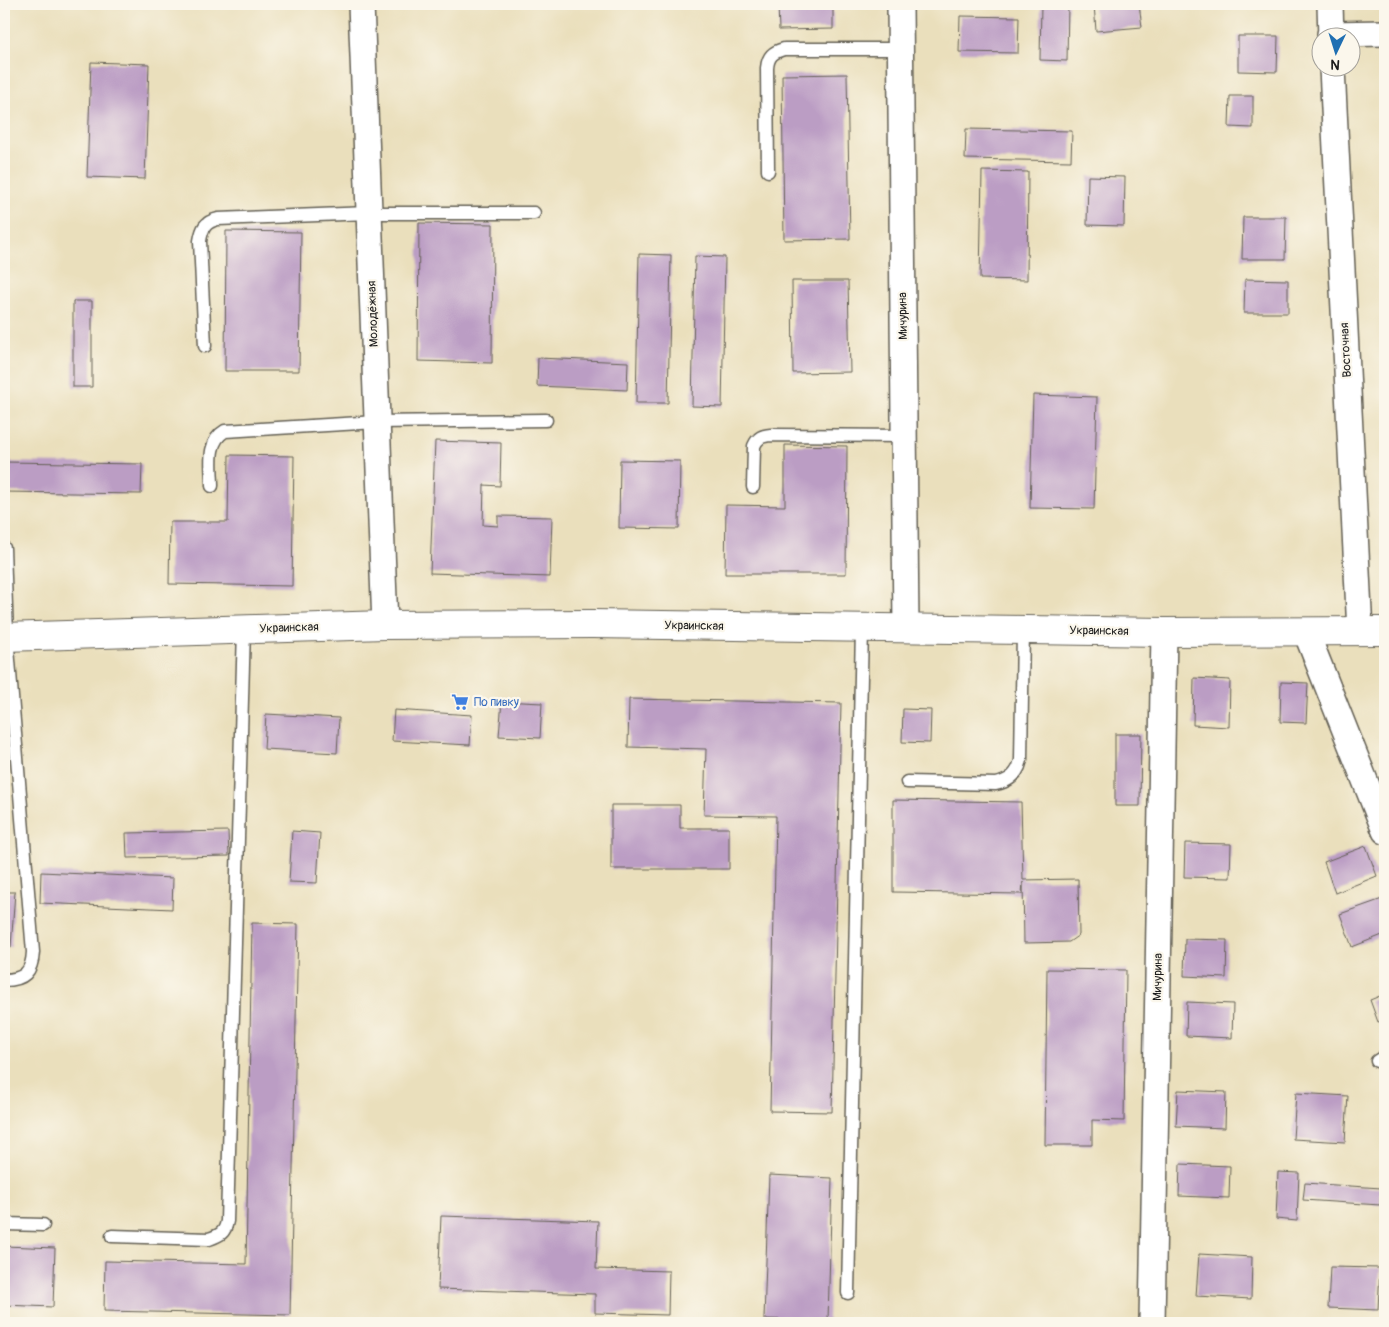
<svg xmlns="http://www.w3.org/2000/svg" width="1389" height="1327" viewBox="0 0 1389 1327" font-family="Pangolin,sans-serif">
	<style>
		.building { fill: #bb9dc4 }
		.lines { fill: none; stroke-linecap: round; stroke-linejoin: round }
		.service-casing { stroke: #646054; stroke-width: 15 }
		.minor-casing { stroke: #646054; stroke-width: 28 }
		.tertiary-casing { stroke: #646054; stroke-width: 30 }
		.service { stroke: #fff; stroke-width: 12 }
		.minor { stroke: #fff; stroke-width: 25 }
		.tertiary { stroke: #fff; stroke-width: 28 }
		.labels { text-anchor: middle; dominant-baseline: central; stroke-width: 4.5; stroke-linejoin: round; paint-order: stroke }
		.street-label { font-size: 12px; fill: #1c1c1c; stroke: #fbf7ec }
		.shop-label { font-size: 12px; fill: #366cbe; stroke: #fbf7ec; text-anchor: start }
	</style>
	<rect width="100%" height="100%" fill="#fbf7ec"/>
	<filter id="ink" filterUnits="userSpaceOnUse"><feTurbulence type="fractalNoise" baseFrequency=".02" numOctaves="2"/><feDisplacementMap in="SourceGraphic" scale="10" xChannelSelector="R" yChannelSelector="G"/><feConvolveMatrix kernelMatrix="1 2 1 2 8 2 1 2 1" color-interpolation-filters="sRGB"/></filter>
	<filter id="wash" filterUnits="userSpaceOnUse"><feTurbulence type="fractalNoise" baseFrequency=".0096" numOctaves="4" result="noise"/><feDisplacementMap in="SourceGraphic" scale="20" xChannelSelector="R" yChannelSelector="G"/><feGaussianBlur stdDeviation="1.12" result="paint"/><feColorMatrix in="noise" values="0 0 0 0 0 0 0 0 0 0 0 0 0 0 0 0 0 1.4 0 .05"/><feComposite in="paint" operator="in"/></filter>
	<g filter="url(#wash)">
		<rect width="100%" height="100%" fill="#eadfbc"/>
		<g id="blocks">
			<path class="building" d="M778,4h55v25l-54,1z
				M1041,4h27l-1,57 -27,-1z
				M1094,4h45l3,23 -46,4z
				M960,16l59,1 -1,36 -59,-1z
				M1238,36h40l-1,36 -39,-1z
				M91,62l58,2 -4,115 -58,-2z
				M847,74l3,165 -66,1 -2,-165z
				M1230,96h23v32l-24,-1z
				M966,129l106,2 -1,30 -106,-2z
				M982,171l46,1 -1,108 -47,-1z
				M1088,176l37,1 -1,49 -37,-1z
				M1243,217h43l-1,42h-43z
				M419,223l74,1 -1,139 -74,-2z
				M226,231l75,1 -2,139h-74z
				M639,254l32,1 -3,148h-32z
				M695,256l30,1 -3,150 -30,-1z
				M1245,279l43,1v33h-44z
				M792,281h56l2,91 -57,1z
				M73,301h19v86h-19z
				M538,358l90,4 -1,28 -90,-4z
				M1033,395l64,2 -3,112 -64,-1z
				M435,441l66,2 -1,43 -16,-1 -1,40 15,1v-10l54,1 -2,60 -120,-4z
				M785,445l62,1 -1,128h-121l1,-69 59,1z
				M229,455l65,1 -2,130 -123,-2 1,-62h58z
				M620,460l60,1 -1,68 -60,-1z
				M4,462l138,2 -1,30 -137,-2z
				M1194,678l36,2 -1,47 -36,-2z
				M1281,682l27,1 -2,40 -26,-1z
				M629,699l212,4 -9,409 -62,-1 6,-295 -72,-1 2,-66 -78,-2z
				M502,701l40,2 -2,35 -41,-2z
				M903,709l28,1 -1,33 -28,-1z
				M394,710l78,5 -2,30 -78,-4z
				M266,714l73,4 -2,35 -73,-4z
				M1115,734h26l-1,72h-25z
				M893,800l128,2 2,78 55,-1 1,56 -10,7 -45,1 -1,-61 -1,12 -129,-2z
				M611,805h69v23h49v41h-118z
				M228,831l1,25 -102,2 -1,-25z
				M292,831l28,2 -3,50 -28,-1z
				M1185,843l46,1 -1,34 -46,-1z
				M1366,846l11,30 -42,17 -11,-31z
				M41,872l132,6 -1,31 -132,-6z
				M4,892h11l-4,55h-7z
				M1385,898v36l-33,13 -12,-33z
				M252,923l46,1 -8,391 -186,-4 1,-50 141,3z
				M1185,939l42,1 -1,38 -42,-2z
				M1047,969l79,1 -2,151 -32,-1v25h-47z
				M1385,994v26l-7,2 -8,-22z
				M1187,1002l46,2 -1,34 -46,-2z
				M1178,1090l48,2 -1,36 -49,-2z
				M1296,1093l52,3 -3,46 -52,-3z
				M1180,1164l50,2 -1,32 -50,-2z
				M1278,1172l21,1 -2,48 -21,-2z
				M769,1175l63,3 -4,143 -64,-2z
				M1305,1183l76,5 -1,17 -77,-5z
				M441,1216l157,5 -2,48 73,2 -1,44 -73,-2v-19l-157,-5z
				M4,1246l51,2 -2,59 -49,-2z
				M1199,1254l53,3 -1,42 -55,-3z
				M1330,1267l50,1 -2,42 -50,-2z"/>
		</g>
	</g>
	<g filter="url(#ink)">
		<use href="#blocks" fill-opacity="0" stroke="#646054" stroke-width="1"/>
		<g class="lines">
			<g class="service-casing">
				<path id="service" d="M768,171l-1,-103c1,-12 6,-16 17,-19h116
					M205,346l-5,-105c2,-13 5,-19 18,-22l151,-6h165
					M212,486c0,-19 -6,-44 13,-55l152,-9 169,-2
					M753,487l1,-41c4,-9 8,-10 17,-11l134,1
					M4,548l3,88 26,316c-1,20 -9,28 -29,28
					M907,782l89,2c14,-3 22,-10 25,-24l2,-130
					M1377,1061l8,-5
					M4,1224l39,1
					M112,1236l97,3c11,-4 16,-6 18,-18l17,-592
					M848,1293l14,-665"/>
			</g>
			<g class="minor-casing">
				<path id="minor" d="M361,4l24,621
					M900,4l6,624
					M1330,4l1,34
					M1330,34l55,-1
					M1332,68l28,564
					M1306,632l79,199
					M1152,1323l12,-691"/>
			</g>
			<g class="tertiary-casing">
				<path id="tertiary" d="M4,637l381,-12 207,-1 572,8 221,-1"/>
			</g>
			<use href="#service" class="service"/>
			<use href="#minor" class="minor"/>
			<use href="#tertiary" class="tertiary"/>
		</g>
	</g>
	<defs>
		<g id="supermarket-bare" transform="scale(1.35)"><path d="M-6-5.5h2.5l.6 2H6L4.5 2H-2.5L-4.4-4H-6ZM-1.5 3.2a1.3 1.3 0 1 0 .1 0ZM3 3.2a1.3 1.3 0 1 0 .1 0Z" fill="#3f7fe0" stroke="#fbf7ec" stroke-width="2.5" paint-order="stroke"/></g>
	</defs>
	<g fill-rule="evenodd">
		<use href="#supermarket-bare" x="460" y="702"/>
	</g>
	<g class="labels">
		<g class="street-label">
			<text transform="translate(373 314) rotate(-92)">Молодёжная</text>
			<text transform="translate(903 316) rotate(-91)">Мичурина</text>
			<text transform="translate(1346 350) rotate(-93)">Восточная</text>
			<text transform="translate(694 626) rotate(1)">Украинская</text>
			<text transform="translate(289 628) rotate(-2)">Украинская</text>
			<text transform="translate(1099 631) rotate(1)">Украинская</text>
			<text transform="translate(1158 977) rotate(-89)">Мичурина</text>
		</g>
		<g class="shop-label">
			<text x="474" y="702">По пивку</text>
		</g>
	</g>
	<rect width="1389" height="1327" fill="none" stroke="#fbf7ec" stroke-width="20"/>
	<g transform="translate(1336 52) rotate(184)"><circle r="24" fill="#fbf7ec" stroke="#a29f99"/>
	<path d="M0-4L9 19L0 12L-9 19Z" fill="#1f6fb2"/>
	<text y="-8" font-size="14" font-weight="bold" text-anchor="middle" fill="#1c1c1c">N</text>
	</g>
</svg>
